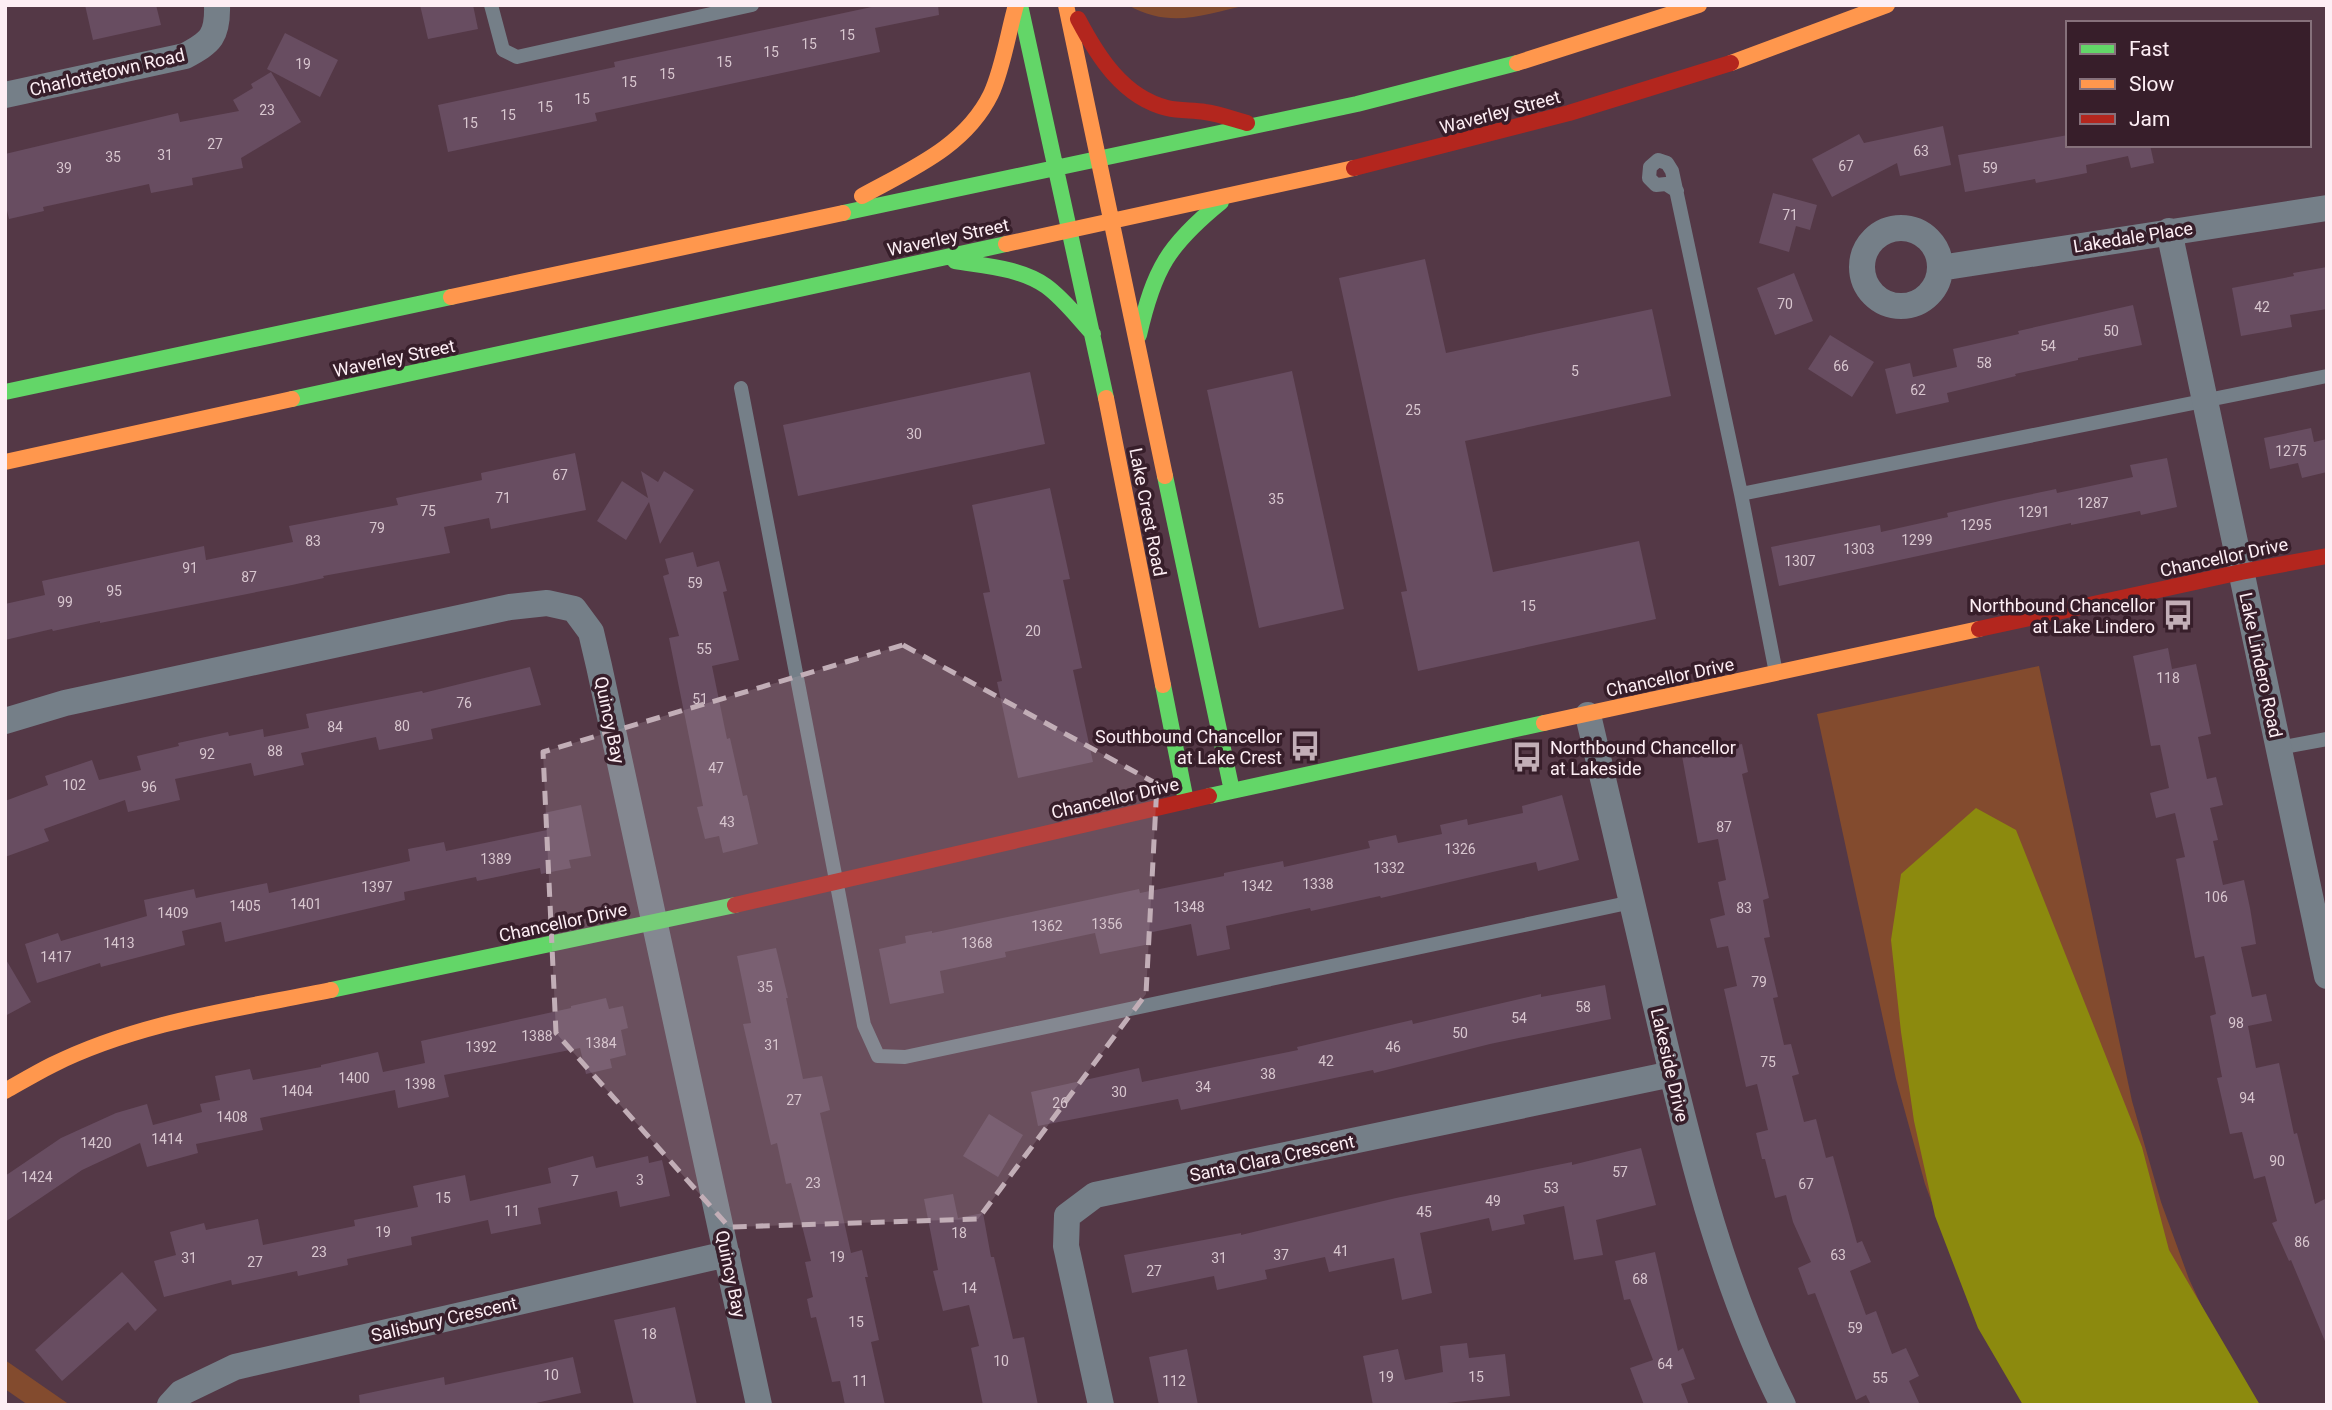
<svg xmlns="http://www.w3.org/2000/svg" width="2332" height="1410" viewBox="0 0 2332 1410" font-family="Roboto,sans-serif">
	<style>
		.green { fill: #834b2e }
		.water { fill: #8c8a0e }
		.building { fill: #684d61 }
		.lines { fill: none; stroke-linecap: round; stroke-linejoin: round }
		.lane { stroke: #757f88; stroke-width: 14 }
		.street { stroke: #757f88; stroke-width: 26 }
		.fast { stroke: #63d668; stroke-width: 16 }
		.slow { stroke: #ff974d; stroke-width: 16 }
		.jam { stroke: #b3261e; stroke-width: 16 }
		.marked { fill: #c2aeb7; fill-opacity: 0.2; stroke: #c2aeb7; stroke-width: 5; stroke-dasharray: 14 9; stroke-linejoin: round }
		.labels { text-anchor: middle; dominant-baseline: central; stroke-width: 7; stroke-linejoin: round; paint-order: stroke }
		.number-label { font-size: 14px; fill: #d8c6cf }
		.street-label { font-size: 18px; fill: #fdeef4; stroke: #371e2a }
		.poi-label { font-size: 18px; fill: #fdeef4; stroke: #371e2a; text-anchor: end }
	</style>
	<rect width="100%" height="100%" fill="#543846"/>
	<path class="green" d="M1128,5h119c-44,10 -77,24 -119,0z
		M2039,666l93,435 29,101 28,77 33,71 -269,-91 -28,-75 -29,-105 -79,-365z
		M5,1360l65,45h-42l-23,-16z"/>
	<path class="water" d="M1976,808l40,22 126,317 27,103 91,155h-237l-45,-77 -43,-112 -21,-95 -13,-89 -10,-92 10,-66z"/>
	<path class="building" d="M85,5h71l5,20 -68,15z
		M420,5h53l5,24 -50,10z
		M881,5h57l1,10 -64,13 5,24 -285,61 2,8 -149,31 -10,-47 177,-38 -1,-5z
		M285,33l53,27 -18,37 -53,-28z
		M271,72l30,50 -60,36 2,10 -51,10 1,7 -42,8 -2,-9 -106,23 1,4 -35,8 -4,-17v-48l173,-41 2,9 59,-11 -6,-11 20,-12 -2,-4z
		M1943,126l8,39 -51,11 -3,-13 -65,34 -20,-38 47,-25 5,9z
		M2068,135v10h82l4,18 -23,5 -3,-12 -42,9 1,8 -51,10 -1,-4 -70,13 -7,-37z
		M1773,193l44,12 -7,25 -14,-4 -7,26 -30,-9z
		M1425,259l21,94 206,-44 19,87 -206,45 28,131 146,-31 17,78 -238,52 -17,-79 6,-1 -68,-313z
		M2327,267v42l-37,6 2,12 -51,9 -9,-48 62,-12 -1,-3z
		M1794,273l19,48 -38,14 -18,-47z
		M2133,305l9,40 -64,13v2l-63,14 1,2 -69,17 2,9 -53,12 -11,-45 25,-6 3,14 44,-10 -4,-18 66,-15 -1,-3z
		M1830,335l44,27 -22,35 -44,-28z
		M1292,371l52,238 -85,19 -52,-238z
		M1030,372l15,72 -247,52 -15,-71z
		M2311,428l3,14 13,-3v33l-25,6 -4,-15 -28,6 -6,-31z
		M575,453l11,57 -95,19 -2,-11 -45,9 6,26 -127,23 1,2 -32,7 -192,38v-2l-47,10 -1,-2 -47,11v-36l40,-9 -3,-14 162,-35 2,14 87,-18 -4,-16 109,-21 -2,-7 86,-18 -1,-7z
		M2167,458l10,49 -36,8 -1,-4 -69,14v-2l-292,63 -8,-39 109,-22 1,7 67,-15 -1,-4 57,-13 52,-11 1,4 76,-16 -3,-12z
		M641,471l17,11 6,-11 30,19 -34,54 -11,-42 -23,38 -29,-19 25,-40 26,17z
		M1050,488l20,91 -7,1 19,88 -9,2 20,92 -75,16 -21,-96 5,-1 -19,-88 7,-1 -18,-87z
		M693,552l4,15 22,-6 8,30 -4,1 16,68 -27,6 15,73 3,-1 13,58 4,-1 11,49 -35,9 -4,-17 -14,3 -8,-32 6,-1 -34,-168 10,-2 -16,-60 6,-2 -4,-15z
		M2168,648l4,21 24,-5 15,70 -13,3 9,42 9,-2 7,28 -13,3 8,32 -5,1 10,44 21,-5 6,28 6,36 -15,3 11,50 14,-3 6,27 -24,5 8,42 23,-5 15,71 3,-1 18,71 12,-6v148l-36,-86 -2,1 -17,-38 5,-2 -12,-45 -11,3 -12,-47 -12,2 -13,-56 5,-1 -12,-61 6,-2 -12,-58 -9,2 -19,-99 9,-2 -10,-44 -19,5 -6,-25 19,-5 -9,-43 -9,1 -18,-90z
		M530,667l11,38 -110,24 2,10 -54,11 -3,-13 -75,16 3,12 -50,11 -3,-13 -76,16 5,21 -52,12 -3,-12 -81,29 5,12 -44,16v-56l43,-16 -3,-9 47,-16 7,20 42,-10 -4,-14 42,-10 -1,-3 50,-11 1,4 34,-7 1,8 45,-9 -3,-14 116,-23 1,2z
		M1742,744l6,28 -6,2 27,124 -6,2 7,37 -6,1 14,59 -5,1 11,47 7,-1 8,30 -7,2 12,46 12,-3 10,39 7,-2 24,87 5,-2 9,21 -21,9 16,44 10,-4 16,43 14,-6 13,28 -10,5 11,24h-49l-5,-10 -10,5 -41,-107 -7,2 -10,-27 13,-6 -18,-40 -7,-27 -11,3 -10,-39h-3l-6,-26 12,-3 -11,-46 -11,3 -22,-98 13,-3 -9,-40 -11,2 -7,-29 15,-4 -7,-33 8,-2 -8,-41 -20,4 -16,-87z
		M1562,795l17,65 -41,11 -2,-9 -155,36 -1,-2 -69,15 -1,-3 -84,18 4,23 -33,7 -6,-32 -43,9 2,11 -50,10 -5,-21 -90,19 1,5 -66,14 4,22 -54,11 -11,-55 27,-6 -1,-7 27,-5v2l207,-44 1,4 84,-17v-3l59,-12 1,6 86,-19 -2,-7 28,-6 2,8 44,-9 -2,-9 27,-6 1,6 55,-12 -1,-7z
		M581,805l10,51 -22,4 2,8 -30,6 -1,-6 -63,13 -1,-4 -72,15 1,8 -180,42 -4,-20 -39,9 3,14 -84,22 -1,-4 -63,20 -12,-39 33,-11 3,8 86,-25 -3,-16 50,-11 2,9 71,-15 2,10 141,-32 -2,-12 36,-7 2,9 101,-21 -3,-17z
		M776,948l12,50h-2l17,81 19,-3 8,34 -10,3 31,140 11,-3 6,27h-3l14,63 -8,2 14,63h-40l-5,-24 -8,1 -16,-65 -5,1 -4,-19 6,-2 -8,-35 6,-1 -20,-78 -5,1 -9,-41 -6,2 -28,-121 8,-1 -14,-67z
		M5,958l26,44 -26,14z
		M1605,985l6,34 -121,25 -116,29 -1,-3 -192,40 -3,-11 -140,27 -7,-34 108,-24 3,14 156,-32 -1,-3 115,-27 1,4 128,-30v3z
		M606,998l3,11 14,-3 5,22 -7,2 5,25 -16,4 2,9 -26,6 -6,-26 -136,27 5,22 -51,11 -3,-18 -135,28 3,12 -67,14 2,9 -51,14 -7,-24 -58,27 -77,52v-46l56,-38 55,-25 31,-9 6,21 49,-13 -2,-8 20,-4 -5,-24 35,-7 3,11 68,-13v-2l57,-13 5,20 42,-9 -4,-22 150,-33v-2z
		M989,1114l34,21 -25,42 -35,-21z
		M1641,1148l15,57 -60,15 7,35 -29,5 -10,-54 -41,9 2,9 -33,7 -3,-13 -69,15 12,60 -30,7 -8,-42 -65,14 -4,-15 -60,13 2,9 -50,11 -3,-14 -82,17 -8,-38 117,-22v2l155,-37 176,-36v3z
		M593,1156l3,12 52,-12 1,7 13,-3 8,36 -50,11 -3,-16 -79,17 3,16 -50,10 -3,-14 -77,17 1,8 -65,14 1,6 -50,11 -1,-5 -65,14 -1,-5 -67,17 -10,-36 22,-6 -6,-23 34,-9 2,7 52,-11 5,26 92,-19 -1,-6 64,-13 -5,-21 52,-11 5,26 81,-18 -3,-15z
		M953,1194l5,24 25,-5 8,44h3l19,82 11,-2 14,68h-55l-12,-57 8,-2 -10,-41 -26,6 -10,-40 5,-1 -14,-71z
		M1655,1252l23,99 5,-3 12,31 -14,5 8,21h-45l-14,-37 23,-8 -23,-61 -6,1 -9,-39z
		M122,1272l35,38 -22,21 -7,-9 -66,59 -27,-31z
		M675,1307l22,98h-63l-20,-85z
		M1467,1343l2,15 36,-4 5,42 -81,9h-56l-10,-49 35,-7 7,31 38,-8 -3,-26z
		M1187,1349l11,56h-39l-10,-48z
		M573,1357l8,36 -54,12h-167l-1,-10 85,-18 1,8z"/>
	<g class="lines">
		<path class="lane" d="M491,5l12,45 14,7 235,-52
			M1677,191l-11,-7 -10,1 -7,-7 1,-11 8,-7 9,3 5,8 69,323 35,179
			M741,388l123,637 14,31 27,1 727,-155
			M1741,494l586,-118
			M2279,748l48,-9"/>
		<path class="street" d="M5,95l180,-39c26,-14 33,-20 32,-51
			M1862 267a39 39 0 1 1 78 0a39 39 0 1 1-78 0Z
			M2169,231l158,745
			M1940,268l387,-60
			M1588,715c26,107 50,214 75,321 30,127 61,252 120,369
			M5,721l60,-18 445,-96 37,-4 27,6 17,23 8,34 160,739
			M170,1405l11,-12 54,-26 492,-113
			M1101,1405l-35,-159 1,-30 28,-21 577,-121"/>
		<path class="fast" d="M1020,5l86,393
			M843,213l514,-109 160,-41
			M955,261c30,5 65,7 91,25 18,13 32,32 47,48
			M1139,335c15,-66 29,-90 82,-133
			M5,392l446,-95
			M292,399l714,-155
			M1165,476l67,315
			M1163,685l23,116
			M1209,796l335,-73
			M331,990l404,-85"/>
		<path class="slow" d="M1066,5l99,471
			M1517,63l182,-58
			M1731,63l156,-58
			M862,196c49,-27 103,-49 129,-102 12,-26 17,-61 25,-89
			M1006,244l348,-76
			M451,297l392,-84
			M1106,398l57,287
			M5,462l287,-63
			M1544,723l435,-94
			M5,1091c16,-9 31,-18 47,-26 86,-43 186,-56 279,-75"/>
		<path class="jam" d="M1078,19c20,38 45,78 89,89 13,3 26,2 38,4 14,2 28,7 42,11
			M1354,168l215,-55 162,-50
			M1979,629l262,-57 86,-16
			M735,905l474,-109"/>
	</g>
	<path class="marked" d="M903,645l254,139 -11,210 -168,225 -249,8 -173,-194 -13,-281z"/>
	<defs>
		<g id="bus-bare" transform="scale(2.415)"><path d="M-5-6H5V4H4V6H2V4H-2V6H-4V4H-5ZM-3.5-4V0h7V-4ZM-3.5 1.2v1.5H-2V1.2ZM2 1.2v1.5H3.5V1.2Z" fill="#c2aeb7" stroke="#371e2a" stroke-width="2.5" paint-order="stroke"/></g>
	</defs>
	<g fill-rule="evenodd">
		<use href="#bus-bare" x="2178" y="615"/>
		<use href="#bus-bare" x="1305" y="746"/>
		<use href="#bus-bare" x="1527" y="757"/>
	</g>
	<g class="labels">
		<g class="number-label">
			<text x="847" y="35">15</text>
			<text x="809" y="44">15</text>
			<text x="771" y="52">15</text>
			<text x="724" y="62">15</text>
			<text x="303" y="64">19</text>
			<text x="667" y="74">15</text>
			<text x="629" y="82">15</text>
			<text x="582" y="99">15</text>
			<text x="545" y="107">15</text>
			<text x="267" y="110">23</text>
			<text x="508" y="115">15</text>
			<text x="470" y="123">15</text>
			<text x="215" y="144">27</text>
			<text x="1921" y="151">63</text>
			<text x="165" y="155">31</text>
			<text x="113" y="157">35</text>
			<text x="1846" y="166">67</text>
			<text x="64" y="168">39</text>
			<text x="1990" y="168">59</text>
			<text x="1790" y="215">71</text>
			<text x="1785" y="304">70</text>
			<text x="2262" y="307">42</text>
			<text x="2111" y="331">50</text>
			<text x="2048" y="346">54</text>
			<text x="1984" y="363">58</text>
			<text x="1841" y="366">66</text>
			<text x="1575" y="371">5</text>
			<text x="1918" y="390">62</text>
			<text x="1413" y="410">25</text>
			<text x="914" y="434">30</text>
			<text x="2291" y="451">1275</text>
			<text x="560" y="475">67</text>
			<text x="503" y="498">71</text>
			<text x="1276" y="499">35</text>
			<text x="2093" y="503">1287</text>
			<text x="428" y="511">75</text>
			<text x="2034" y="512">1291</text>
			<text x="1976" y="525">1295</text>
			<text x="377" y="528">79</text>
			<text x="1917" y="540">1299</text>
			<text x="313" y="541">83</text>
			<text x="1859" y="549">1303</text>
			<text x="1800" y="561">1307</text>
			<text x="190" y="568">91</text>
			<text x="249" y="577">87</text>
			<text x="695" y="583">59</text>
			<text x="114" y="591">95</text>
			<text x="65" y="602">99</text>
			<text x="1528" y="606">15</text>
			<text x="1033" y="631">20</text>
			<text x="704" y="649">55</text>
			<text x="2168" y="678">118</text>
			<text x="700" y="699">51</text>
			<text x="464" y="703">76</text>
			<text x="402" y="726">80</text>
			<text x="335" y="727">84</text>
			<text x="275" y="751">88</text>
			<text x="207" y="754">92</text>
			<text x="716" y="768">47</text>
			<text x="74" y="785">102</text>
			<text x="149" y="787">96</text>
			<text x="727" y="822">43</text>
			<text x="1724" y="827">87</text>
			<text x="1460" y="849">1326</text>
			<text x="496" y="859">1389</text>
			<text x="1389" y="868">1332</text>
			<text x="1318" y="884">1338</text>
			<text x="1257" y="886">1342</text>
			<text x="377" y="887">1397</text>
			<text x="2216" y="897">106</text>
			<text x="306" y="904">1401</text>
			<text x="245" y="906">1405</text>
			<text x="1189" y="907">1348</text>
			<text x="1744" y="908">83</text>
			<text x="173" y="913">1409</text>
			<text x="1107" y="924">1356</text>
			<text x="1047" y="926">1362</text>
			<text x="119" y="943">1413</text>
			<text x="977" y="943">1368</text>
			<text x="56" y="957">1417</text>
			<text x="1759" y="982">79</text>
			<text x="765" y="987">35</text>
			<text x="1583" y="1007">58</text>
			<text x="1519" y="1018">54</text>
			<text x="2236" y="1023">98</text>
			<text x="1460" y="1033">50</text>
			<text x="537" y="1036">1388</text>
			<text x="601" y="1043">1384</text>
			<text x="772" y="1045">31</text>
			<text x="481" y="1047">1392</text>
			<text x="1393" y="1047">46</text>
			<text x="1326" y="1061">42</text>
			<text x="1768" y="1062">75</text>
			<text x="1268" y="1074">38</text>
			<text x="354" y="1078">1400</text>
			<text x="420" y="1084">1398</text>
			<text x="1203" y="1087">34</text>
			<text x="297" y="1091">1404</text>
			<text x="1119" y="1092">30</text>
			<text x="2247" y="1098">94</text>
			<text x="794" y="1100">27</text>
			<text x="1060" y="1103">26</text>
			<text x="232" y="1117">1408</text>
			<text x="167" y="1139">1414</text>
			<text x="96" y="1143">1420</text>
			<text x="2277" y="1161">90</text>
			<text x="1620" y="1172">57</text>
			<text x="37" y="1177">1424</text>
			<text x="640" y="1180">3</text>
			<text x="575" y="1181">7</text>
			<text x="813" y="1183">23</text>
			<text x="1806" y="1184">67</text>
			<text x="1551" y="1188">53</text>
			<text x="443" y="1198">15</text>
			<text x="1493" y="1201">49</text>
			<text x="512" y="1211">11</text>
			<text x="1424" y="1212">45</text>
			<text x="383" y="1232">19</text>
			<text x="959" y="1233">18</text>
			<text x="2302" y="1242">86</text>
			<text x="1341" y="1251">41</text>
			<text x="319" y="1252">23</text>
			<text x="1281" y="1255">37</text>
			<text x="1838" y="1255">63</text>
			<text x="837" y="1257">19</text>
			<text x="189" y="1258">31</text>
			<text x="1219" y="1258">31</text>
			<text x="255" y="1262">27</text>
			<text x="1154" y="1271">27</text>
			<text x="1640" y="1279">68</text>
			<text x="969" y="1288">14</text>
			<text x="856" y="1322">15</text>
			<text x="1855" y="1328">59</text>
			<text x="649" y="1334">18</text>
			<text x="1001" y="1361">10</text>
			<text x="1665" y="1364">64</text>
			<text x="551" y="1375">10</text>
			<text x="1386" y="1377">19</text>
			<text x="1476" y="1377">15</text>
			<text x="1880" y="1378">55</text>
			<text x="860" y="1381">11</text>
			<text x="1174" y="1381">112</text>
		</g>
		<g class="street-label">
			<text transform="translate(107 72) rotate(-13)">Charlottetown Road</text>
			<text transform="translate(1500 112) rotate(-15)">Waverley Street</text>
			<text transform="translate(948 237) rotate(-12)">Waverley Street</text>
			<text transform="translate(2133 237) rotate(-9)">Lakedale Place</text>
			<text transform="translate(394 358) rotate(-12)">Waverley Street</text>
			<text transform="translate(1148 512) rotate(79)">Lake Crest Road</text>
			<text transform="translate(2224 557) rotate(-12)">Chancellor Drive</text>
			<text transform="translate(2261 665) rotate(78)">Lake Lindero Road</text>
			<text transform="translate(1670 677) rotate(-12)">Chancellor Drive</text>
			<text transform="translate(610 720) rotate(78)">Quincy Bay</text>
			<text transform="translate(1115 798) rotate(-13)">Chancellor Drive</text>
			<text transform="translate(563 922) rotate(-12)">Chancellor Drive</text>
			<text transform="translate(1670 1065) rotate(77)">Lakeside Drive</text>
			<text transform="translate(1272 1158) rotate(-12)">Santa Clara Crescent</text>
			<text transform="translate(731 1274) rotate(78)">Quincy Bay</text>
			<text transform="translate(444 1319) rotate(-13)">Salisbury Crescent</text>
		</g>
		<g class="poi-label">
			<text x="2155" y="605">Northbound Chancellor<tspan x="2155" dy="21">at Lake Lindero</tspan></text>
			<text x="1282" y="736">Southbound Chancellor<tspan x="1282" dy="21">at Lake Crest</tspan></text>
			<text x="1550" y="747" text-anchor="start">Northbound Chancellor<tspan x="1550" dy="21">at Lakeside</tspan></text>
		</g>
	</g>
	<rect width="2332" height="1410" fill="none" stroke="#fdeef4" stroke-width="14"/>
	<rect x="2066" y="21" width="245" height="126" fill="#371e2a" stroke="#86717b" stroke-width="2"/>
	<rect x="2080" y="44" width="35" height="10" fill="#63d668" stroke="#86717b" stroke-width="2"/>
	<text x="2129" y="56" font-size="21" fill="#fdeef4">Fast</text>
	<rect x="2080" y="79" width="35" height="10" fill="#ff974d" stroke="#86717b" stroke-width="2"/>
	<text x="2129" y="91" font-size="21" fill="#fdeef4">Slow</text>
	<rect x="2080" y="114" width="35" height="10" fill="#b3261e" stroke="#86717b" stroke-width="2"/>
	<text x="2129" y="126" font-size="21" fill="#fdeef4">Jam</text>
</svg>
